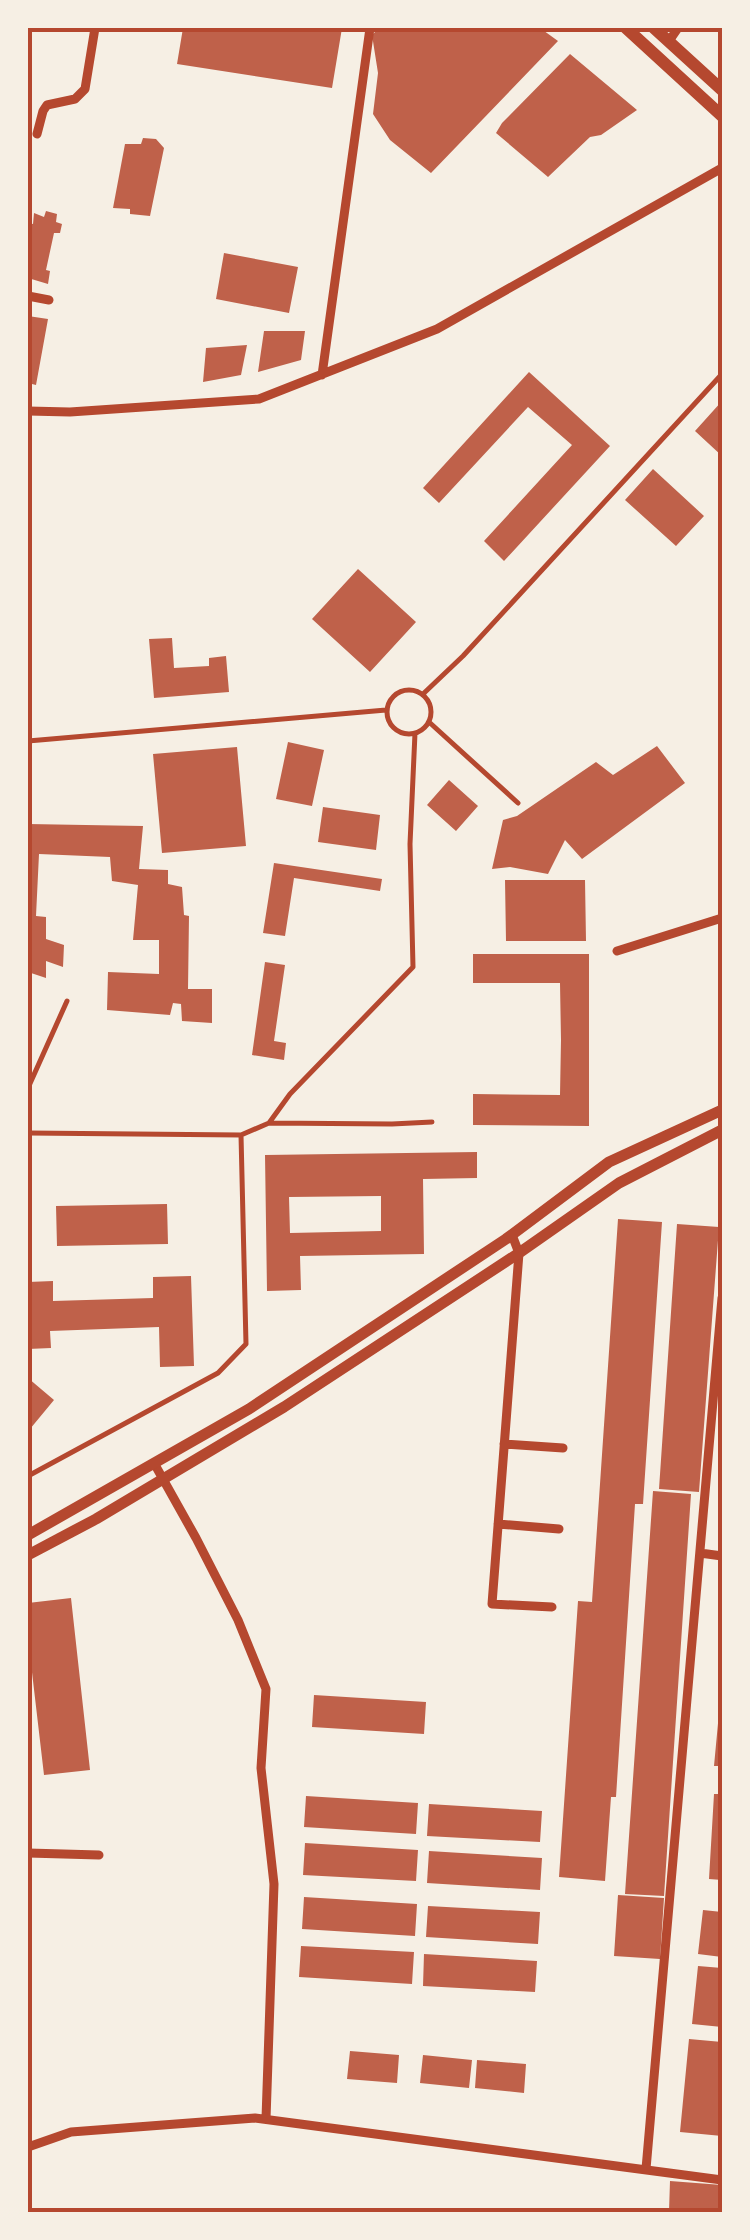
<svg xmlns="http://www.w3.org/2000/svg" width="750" height="2240" viewBox="0 0 750 2240" font-family="Figtree,sans-serif">
	<style>
		.building { fill: #bf614a; fill-rule: evenodd }
		.lines { fill: none; stroke-linecap: round; stroke-linejoin: round }
		.service { stroke: #b5482f; stroke-width: 5 }
		.minor { stroke: #b5482f; stroke-width: 9 }
		.tertiary { stroke: #b5482f; stroke-width: 11 }
		.secondary { stroke: #b5482f; stroke-width: 12 }
		.neatline { fill: none; stroke: #b5482f; stroke-width: 4 }
	</style>
	<rect width="100%" height="100%" fill="#f6efe4"/>
	<path class="building" d="M183,28h159l-10,60 -155,-24z
		M379,28h161l18,13 -127,132 -41,-33 -17,-26 5,-41 -6,-38z
		M570,54l67,56 -36,25 -11,2 -42,40 -52,-44 6,-10z
		M143,138l13,1 8,9 -14,68 -20,-2v-5l-17,-1 12,-64h16z
		M46,211l11,3 -1,8 6,2 -2,9h-6l-8,37 4,1 -2,13 -20,-6v-55l5,1 1,-11 10,4z
		M224,253l74,14 -9,46 -73,-14z
		M28,316l20,3 -12,66 -8,-2z
		M264,331h41l-4,29 -43,12z
		M247,345l-6,30 -38,7 3,-34z
		M529,372l81,74 -106,115 -20,-20 88,-96 -44,-38 -89,96 -16,-15z
		M722,401v55l-27,-25z
		M653,469l51,47 -28,30 -51,-46z
		M358,569l58,53 -46,50 -58,-53z
		M172,638l2,30 35,-2v-8l17,-2 3,36 -75,6 -5,-59z
		M288,742l36,8 -12,56 -36,-7z
		M657,746l28,37 -103,76 -17,-19 -17,34 -38,-7 -18,2 11,-49 14,-4 79,-54 17,13z
		M237,747l9,99 -84,7 -9,-99z
		M449,780l29,26 -22,25 -29,-26z
		M323,807l57,8 -4,35 -58,-8z
		M28,824l115,2 -4,43 29,1v14l14,3 2,28 5,1 -1,73h24v34l-30,-2 -1,-17 -8,-1 -3,12 -63,-5 1,-38 51,2v-34h-26l5,-55 -26,-4 -2,-24 -71,-3 -3,62 10,1v22l18,6 -1,22 -17,-6v17l-18,-6z
		M274,863l108,16 -2,12 -86,-13 -9,58 -22,-3z
		M505,880h80l1,61h-80z
		M473,954h116v172l-116,-1v-31l87,1 1,-55 -1,-57h-87z
		M265,962l20,3 -11,76 12,2 -2,17 -32,-5z
		M477,1152v26l-54,1 1,75 -124,2 1,34 -34,1 -2,-136zM381,1196v35l-91,2 -1,-36z
		M167,1204l1,40 -111,2 -1,-40z
		M618,1219l44,3 -19,282h-8l-19,293h-5l-6,84 -46,-4 19,-276 14,1z
		M677,1224l42,3 -20,265 -40,-3z
		M191,1276l3,90 -34,1 -1,-40 -109,4 1,17 -23,1v-67l25,-1v20l100,-3v-21z
		M28,1378l26,22 -24,29 -2,-2z
		M653,1491l38,3 -27,402 -39,-2z
		M71,1598l19,172 -46,5 -16,-137v-35z
		M314,1695l112,7 -2,32 -112,-7z
		M720,1702h2v64h-8z
		M714,1794h8v86l-13,-1z
		M306,1796l112,7 -2,31 -112,-7z
		M429,1804l113,7 -2,31 -113,-6z
		M305,1843l113,7 -2,31 -113,-6z
		M429,1851l113,7 -2,32 -113,-7z
		M618,1895l46,3 -4,61 -46,-3z
		M304,1897l113,7 -2,32 -113,-7z
		M428,1906l112,6 -2,32 -112,-7z
		M703,1910l19,2v45l-24,-3z
		M301,1946l113,6 -2,32 -113,-7z
		M424,1954l113,7 -2,31 -112,-6z
		M698,1966l24,2v59l-30,-3z
		M689,2039l33,3v94l-42,-4z
		M350,2051l49,4 -2,28 -50,-4z
		M423,2055l49,5 -3,28 -49,-5z
		M477,2060l49,4 -2,29 -49,-5z
		M670,2181l52,4v27h-53z"/>
	<g class="lines">
		<path class="service" d="M387 712a22 22 0 1 1 44 0a22 22 0 1 1-44 0Z
			M423,694l40,-38 259,-282
			M429,722l89,81
			M28,741l358,-31
			M28,1088l39,-87
			M269,1123l21,-29 123,-127 -3,-123 5,-111
			M28,1133l213,2 5,209 -28,29 -190,103
			M241,1135l28,-12 123,1 40,-2"/>
		<path class="minor" d="M669,41l9,-13
			M37,134l6,-23 4,-6 28,-6 10,-10 10,-61
			M28,296l21,4
			M322,375l48,-347
			M28,411l42,1 189,-13 178,-70 285,-161
			M617,951l105,-33
			M512,1235l7,18 -27,351 60,3
			M504,1444l59,4
			M154,1463l42,75 42,82 28,69 -5,79 13,116 -8,235
			M498,1524l61,5
			M700,1553l22,3
			M28,1853l71,2
			M28,2147l43,-15 184,-14 467,62
			M646,2169l76,-871"/>
		<path class="tertiary" d="M28,1535l221,-126 257,-170 103,-77 113,-52
			M28,1555l68,-36 188,-112 235,-154 100,-70 103,-53"/>
		<path class="secondary" d="M626,28l96,88
			M654,28l68,62"/>
	</g>
	<rect width="750" height="2240" fill="none" stroke="#f6efe4" stroke-width="60"/>
	<rect x="30" y="30" width="690" height="2180" class="neatline"/>
</svg>
